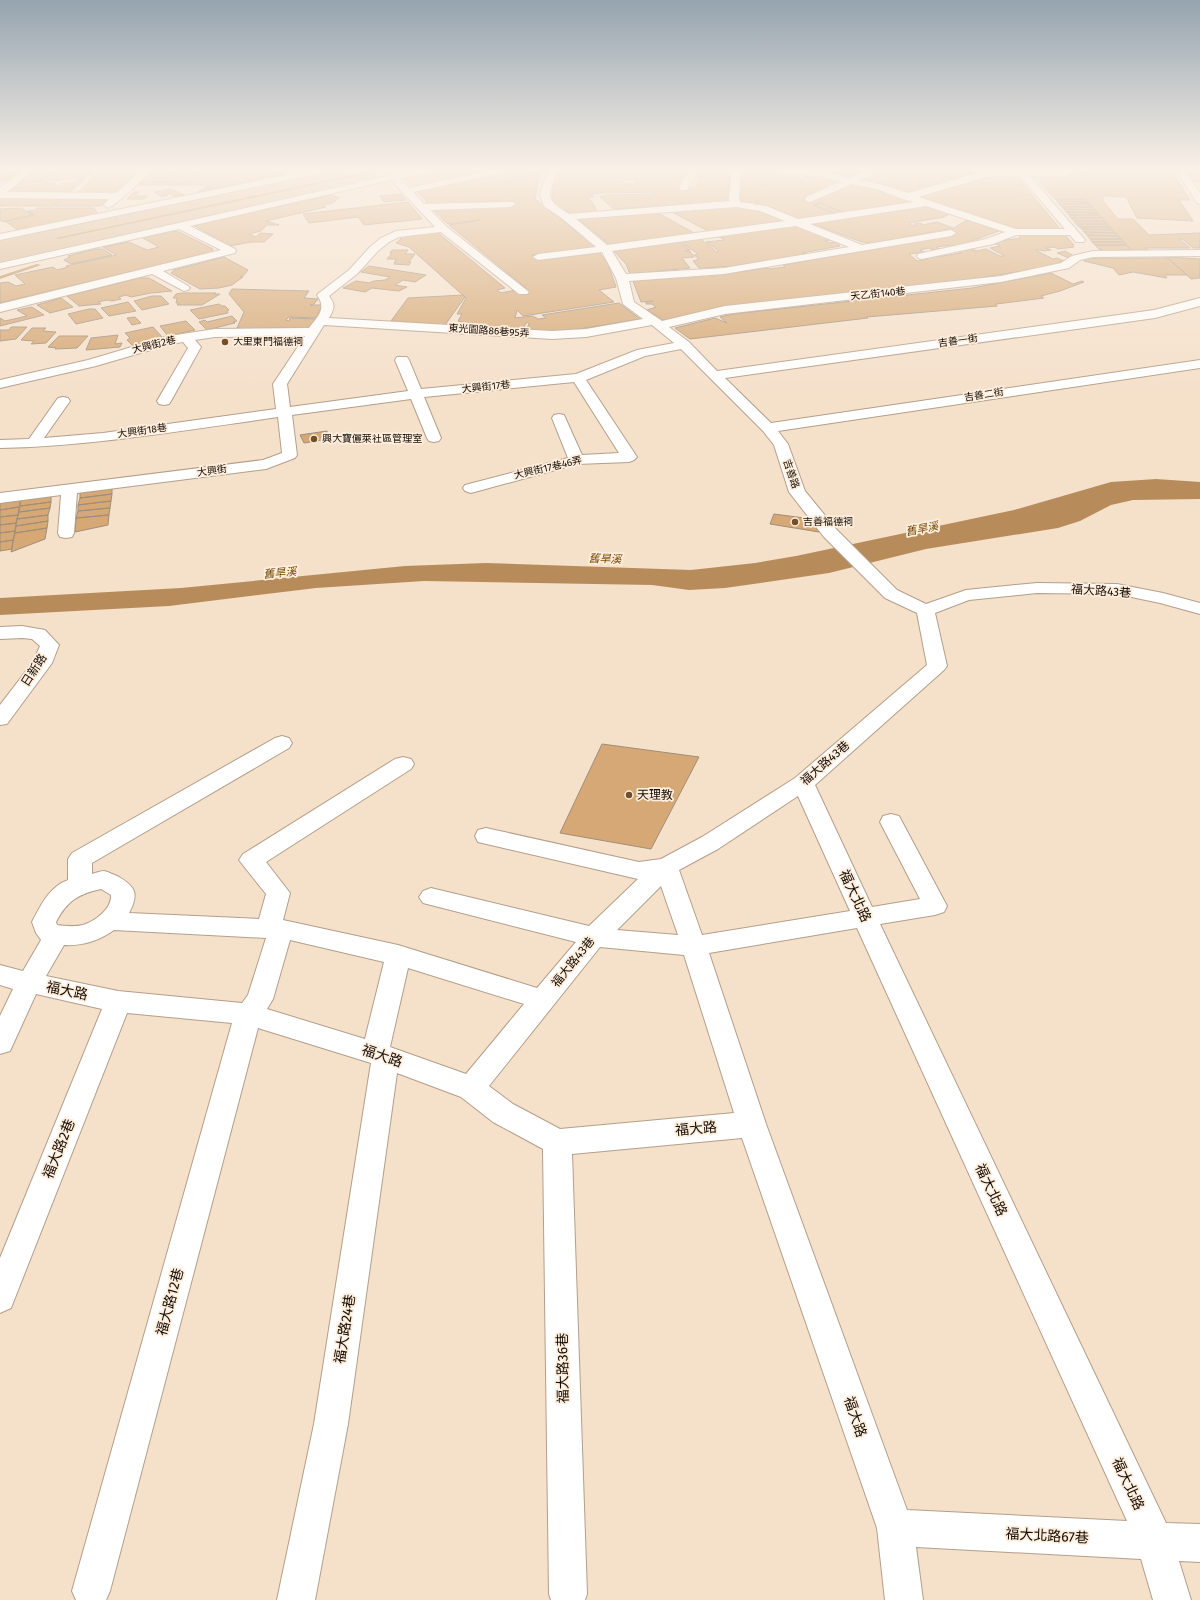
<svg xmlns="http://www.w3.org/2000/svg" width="1200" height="1600" viewBox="0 0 1200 1600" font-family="'Fira Sans','Noto Sans TC',sans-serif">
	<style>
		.green { fill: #d9b791 }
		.water { fill: #b88c5a }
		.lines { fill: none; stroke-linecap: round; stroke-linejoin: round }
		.stream { fill: #b88c5a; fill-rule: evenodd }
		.building { fill: #d5a875; stroke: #a18e79; fill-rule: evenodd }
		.minor-casing { stroke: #b39f8a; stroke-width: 2 }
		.minor { fill: #fff; fill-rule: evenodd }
		.poi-dot { fill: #714f27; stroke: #ffeedc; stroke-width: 1.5 }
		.labels { text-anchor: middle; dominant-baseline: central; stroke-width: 3.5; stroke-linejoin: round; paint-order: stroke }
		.far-street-label { font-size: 10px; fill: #130c05; stroke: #ffeedc }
		.far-poi-label { font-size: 10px; fill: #130c05; stroke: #ffeedc; text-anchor: start }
		.far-water-label { font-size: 11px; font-style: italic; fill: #6f4401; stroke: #ffeedc }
		.street-label { font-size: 12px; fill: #130c05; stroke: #ffeedc }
		.poi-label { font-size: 12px; fill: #130c05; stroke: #ffeedc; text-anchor: start }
		.near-street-label { font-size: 14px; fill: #130c05; stroke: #ffeedc }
	</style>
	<rect width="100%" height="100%" fill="#f5e0ca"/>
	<path class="green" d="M445,170h47l-68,15 -12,2 -7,-7 6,-3z
		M321,172l55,1 1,3 -2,2 -375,84v-21z"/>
	<path class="water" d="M1156,479l44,3v17l-67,1 -22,5 -31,16 -22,7 -132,21 -97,24 -104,15 -36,2 -37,-5 -228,-4 -108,7 -147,18 -169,9v-17l181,-10 224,-22 81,-3 205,7 64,-7 41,-7 218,-46 97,-28z"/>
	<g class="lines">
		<path class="stream" d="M375,170l1,2 -318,67 -2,-1z
			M37,264l4,1 -41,14v-3z"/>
	</g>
	<path class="building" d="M510,170h34l-1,3 -41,9h6l33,-7 -3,6 -3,18 61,48 -64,8 6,4 61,-7 9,12 8,23 -17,3 15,12 -91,14 -6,-6 -2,8 18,-2 5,3 8,-1 -4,-3 77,-12 21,16 -91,15 -23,-4 3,-6 -2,-2 -3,5 -4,2 -55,-3v-1h-3l1,-3 -5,-1 4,-7h-5l9,-16 -57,-51 -13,-4 5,-4 -2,-2 37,-6 69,57 -8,2 4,3 25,-5 -77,-63 31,-5 -32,4 -18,-17h76l-4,-6 -74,3 -11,-13z
		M558,170h132l-13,19h11l1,-2h7l5,-10 -6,-1 4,-6h31l-1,29h-2l1,2h-9l1,1 -106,7 -14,-12 5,-2 50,-1 -1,-2 -49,1 -13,1 1,3h-6l7,8 3,7 -25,3 -19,-15 -1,-3 3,-22zM609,178l10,1 18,1 -3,4h-9l-1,-2 -15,-2z
		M835,170h31l-17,7 -22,-4z
		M882,170h97l2,2 -78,21 -43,-13z
		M979,170h36l2,2h-36z
		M1082,170h89l19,30h-11l14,21 -56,-3 -11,-21 -22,-1 -2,4 16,19h15l16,16 51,-2v15h-7l-11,-9h-3l11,9h-45l3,2h-17l-46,-51h-30l-19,-21 5,-2 31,-1 4,-2 15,4 -14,-5z
		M1185,170h15v12l-5,-1z
		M285,171v3l-87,18 11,-7h-20l2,-2h-2l10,-11z
		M741,171h4v2h19l-1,-2 35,2 1,7 7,-4 6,1 4,-2 25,6 -37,16 8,1 41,-15 62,19 -71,11 -24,-10 -7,2 24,9 -38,6 -44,-17 4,-2 -12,2 -7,-2z
		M6,172h8l-14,9v-4z
		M14,172h7l-11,9h-8z
		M37,172h15l-14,10 -23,4 15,-13z
		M53,172h39l-7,5 -45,5z
		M100,172h31l5,1 -21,21h-39z
		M151,172h25l-9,10h-18l-5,-3z
		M176,172h8l-10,10h-7z
		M184,172h9l-10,11 -9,-1z
		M193,172h6l-10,11h2l-2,2h-50l3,-3 41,1z
		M986,176h24l8,2 43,52h-41l-104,-33z
		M77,179h8l-17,15h-64l8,-6 37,-5h7l-3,3h8l2,-3h10z
		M171,189l13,6 -9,2 -13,-7z
		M161,191l7,4 -6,2 -8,-5z
		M134,192h5l-4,3h2l-1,1h11l-3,3h-17z
		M401,194l5,6 -22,2 -4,-6z
		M332,195l7,3 -6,5 -11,2 4,2 -60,14 13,4h-12l-6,6 -12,3 7,3 4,-4 13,1 -9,8h-13l-21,4 -35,-20 2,-1z
		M0,197l63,1 -10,8h-53z
		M65,197l44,1 -9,8h-46z
		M1055,199h30l2,3 -30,-1z
		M1057,201l30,1 3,2h-31z
		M408,202l14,17 -58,6 -6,-8 -49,6 -6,-9z
		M820,203l24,10 -7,1 -24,-9z
		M1059,204h31l2,3h-30z
		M736,205l19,4 32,13 -77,10 -40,-21z
		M928,206l21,8 -5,3 -35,6 5,3h3l-3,-2 6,-1 3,2 14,-3 16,6 -80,15 -11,-1 -49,-18 19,-4z
		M1062,207h30l2,3 -30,-1z
		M21,208l12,7 -30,7 -3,-2v-11z
		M36,208h58l4,6 -79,17 -14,-10 30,-6 -7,-4 9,-1z
		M1064,209l30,1 3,3 -31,-1z
		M656,212l40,22 -86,11 -32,-26z
		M1066,212l31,1 2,2h-30z
		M1069,215h30l3,3h-31z
		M1071,218h31l3,3h-31z
		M967,220l34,10 -37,14 3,1 -11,2 -4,-2 -16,2 4,2 -7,1 -4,-2 -9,2 4,2 -15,2 8,7 11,-2 -4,-3 8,-1 5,2 24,-4 -4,-2 15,-2 5,2 9,-2 14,7h5l-15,-8 10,-2 -8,-4 29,-4 -3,-3h47l9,10h-2l2,2 -16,2 -4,-2 -8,1 5,2 -7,1 -4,-1h-5l18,9 4,-1 7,3 -5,1 3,1 -8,3 -107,17 -221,23 -61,15 -18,-11 9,-3 -4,-3h-6v-2l7,-1 -12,1 -8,-21 106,-9 28,-4 3,1 15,-2 -2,-2 167,-29 -2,-1 6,-7z
		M1074,221h31l2,3h-31z
		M1076,224h31l3,3h-31z
		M790,226h9l33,14 -7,1 4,2 7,-1 4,4 -38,7 4,1 -72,12 -30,2h-5l-6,-7 6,-2 -5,-4 4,-1 -17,-12 18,-4 18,14 2,-1 -13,-9 19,-2 -8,-4z
		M1079,227h31l3,3 -31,-1z
		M1082,229l31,1 2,3 -31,-1z
		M173,231l6,1 34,17 -1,3 -212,51v-20l8,-1 8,4 9,-2 -10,-9 38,-8 4,3 11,-3 -2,-1 50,-11 -13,-8 26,-5 18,8 12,-3 -16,-9z
		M1084,232l31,1 3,3 -31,-1z
		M1087,235l31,1 3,3h-31z
		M1090,239h31l3,3h-32z
		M677,241l13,9 -5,1h5l4,6 -12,1 8,10 -60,6 -4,-10 -13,-14z
		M1092,242h32l2,3h-31z
		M1095,245h31l5,5 -25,1 -7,-2z
		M95,249h8l9,6 -41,9 -7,-4 6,-3 -2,-1z
		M392,250h16l-3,4h10l-6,8h2l-2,3 -15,-1 2,-5h-9l5,-6h-2z
		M1065,251l9,5 -5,2 -12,-5z
		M224,257l24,13 -4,5 -4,2h3l-11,8 -13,3 -19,1 -29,-16 3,-3z
		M1167,257l33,2v19l-9,1z
		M1088,258h80l19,17h-22l2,3 -34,-6 -14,3 -6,-7 -29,-7z
		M369,266l57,9 -11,7 -12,-2 -8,5 12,2 -8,4 -27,-3 -7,4 -22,-4 13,-7 13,2 5,-2 11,-1 5,-3 -29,-5z
		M1051,273l22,11 9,-3 2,1 -24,9 -19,5 3,2 -48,6 1,2 -130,11 1,1 -178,21 -15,-11 40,-10 12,5 -7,-6 13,-3 239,-26z
		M139,278h10l23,13 -21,2 -20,4 -5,-2 -7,2 2,2 -9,2 -5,-1 -9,2 3,2 -22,2 -12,-10z
		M232,289l77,2 -5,7 14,1 -4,5 -4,1h12v1l-6,12 -27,-1 -3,3 3,1 1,-3 28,1 -11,11 -25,-2 -42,1v-1h-3l7,-16 -15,-18z
		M182,293h34l-2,1h6l-18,11h-25l2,-2h-3l1,-5h-4l3,-4z
		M463,295l2,2 -20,28 -54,-4 17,-23z
		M152,296h9l8,8 -27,6 -8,-9z
		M61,298l12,9 -23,6 -13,-8z
		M128,302l8,9 -27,5 -8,-8z
		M219,304l3,2h3l4,4 -2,1 1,2 -29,6 -9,-9z
		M32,307l12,8 -44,11v-8l5,3 22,-5 -10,-6z
		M89,309h6l8,9 -27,6 -8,-10z
		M232,316l5,5 -4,1 2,1 -28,7 -8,-8 6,-2 2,2z
		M135,317l6,6 -9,2 -5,-7z
		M186,321l9,9 -27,6 -8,-10z
		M11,327h16l-11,12 -16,2v-11h9z
		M153,327l9,10 -13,4 1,2 -17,3 -6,-6 3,-2 -5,-5z
		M32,328h14l-3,3 13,1 -10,11 -15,1 3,-3 -13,-1z
		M118,335l-3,9 7,-1 -2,4 -34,3 5,-12z
		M59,336h29l-11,12 -22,1 1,-1 -8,-1z
		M327,431l1,6 -6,3 -18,3 -4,-8z
		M112,488v6l-32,4v-6z
		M112,494l-1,7 -33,4 2,-7z
		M51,495v7l-31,4 1,-7z
		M21,499l-2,8 -19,3v-8z
		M111,501l-1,7 -32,3v-6z
		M51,502l-1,6 -31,4 1,-6z
		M19,507l-1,8 -18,2v-7z
		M50,508l-2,7 -31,4 2,-7z
		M110,508l-1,7 -33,3 2,-7z
		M774,514l45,6v12l-49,-8z
		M18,515l-2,8 -16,2v-8z
		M48,515v6l-32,5 1,-7z
		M109,515l-1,10 -33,7 1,-14z
		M48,521l-1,7 -32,5 1,-7z
		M16,523l-1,8 -15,2v-8z
		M47,528l-2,11 -34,13 4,-19z
		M15,531l-2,9 -13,2v-9z
		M13,540l-1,9 -12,2v-9z
		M602,744l97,13 -48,92 -91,-16z"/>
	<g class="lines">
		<g class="minor-casing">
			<path id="minor" d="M23,170h10l-26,22 109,1 26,-23h10c-6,7 -37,36 -44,38l-5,-3 6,-6 -109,-1v-10z
				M311,170h16l-5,3 -322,67v-6z
				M415,170h15l-2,2 -28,7 9,9 82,-18h15l-1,2 -3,1 -89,19 11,12 89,-2 2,2 -5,3 -80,3 17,17 82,65 -2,2h-8l-78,-62 -42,5 -10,5 -11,9 -21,23 -28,22c7,9 5,13 0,22l223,13 34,-2 57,-10 -20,-15 -7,-26 -14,-26 -64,8 -5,-3 5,-3 58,-7 -33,-28 -19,-13 -4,-11 8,-25h9c-8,26 -14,28 12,44l161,-13 -1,-3 3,-28h9l-2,28 1,4 26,4 32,13 116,-17 -11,-3 -26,-10 -25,-5 -42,18 -3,-1 -2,-2 2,-2 34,-16 -25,-5 -35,-3 -3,-1 -1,-2h39l34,8 17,-8h11l-1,2 -17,8 23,5 25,8 77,-22h31v-1h61l-11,6h-36l55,64 -1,2h-8l-6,-7h-54l-23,9 -71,15 -4,-1 -1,-2 1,-2 68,-15 19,-7 -79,-26 -116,18 52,21 89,-15 5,3 -5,3 -227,38 -95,7 5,21 28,19 63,-15 276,-30 60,-13 11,-7 21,-5 107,-1v6l-107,1 -13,3 -11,8 -68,14 -276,32 -56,13 20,15 28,29 437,-61 46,-12v8l-45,12 -430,60 46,45 429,-63v8l-422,63 10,13 17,47 31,38 61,61 29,14 40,-14 71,-7 80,1 46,9 37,10v11l-40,-11 -43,-9 -80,-1 -68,7 -34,13 12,53 -3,4 -129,115 57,122 48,-8 -40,-77 3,-6 8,-2 8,2 48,90 -3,6 -9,3 -55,9 286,599 34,1v38l-21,-1 12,39h-38l-12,-41 -225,-12 7,53h-38l-8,-72 -135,-390 -170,16 15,440 -2,6h-34l-2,-6 -6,-445 -50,-27 -32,-25 -64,-24 -49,351 -33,176h-38l37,-176 57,-361 -113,-35 -148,563 -4,9h-30l-4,-9 160,-568 -105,-10 -116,295 -11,5v-55l102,-249 -66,-15 -26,57 -10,3v-38l13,-27 -13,-4v-20l23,6 18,-31 -5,-7 -4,-11c9,-17 17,-35 36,-42v-21l4,-6 203,-115 7,-2 7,2 3,5 -3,5 -197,115v11c4,-1 8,-3 12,-3 5,1 10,4 15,6 17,10 20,17 10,36l130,6 7,-25 -27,-34 4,-6 152,-95 8,-2 8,2 3,5 -3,5 -145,93 24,31 -7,27 115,25 139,43 39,-46 -153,-39 -4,-6 4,-6 8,-3 158,38 49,-47 -160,-37 -3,-6 3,-6 8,-2 153,34 22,-3 41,-22 93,-59 132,-113 -10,-52 -32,-15 -61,-61 -35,-45 -15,-47 -11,-14 -82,-82 -36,7 -59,24 51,77 -3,3 -5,2 -52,2 -106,29 -6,-2 -2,-3 2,-3 103,-27 -16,-40 2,-3 5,-1 5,1 18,40 37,-2 -45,-71 -150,15 17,41 -2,3 -5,1 -5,-1 -2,-3 -16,-39 -119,16 5,40 -2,3 -29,11 -189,24 -3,40 -2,4 -6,1 -6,-1 -2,-4 3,-38 -61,8v-10l263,-33 19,-7 -4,-36c-93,13 -185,29 -278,31v-8l29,-1 29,-41 5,-1 5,1 2,3 -26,37 59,-5 173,-24 -3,-25 32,-48 -90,1 -20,3 6,7 -30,54 -2,3 -5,1 -5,-1 -2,-3 31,-53 -5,-6 -12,2 -75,22 -96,22v-8l88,-20 81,-24 46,-7 94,-1c9,-12 18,-19 8,-33l2,-2 30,-23 21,-23 11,-9 15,-7 39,-4 -44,-47 -201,46 45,23 1,2 -1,2 -72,18 25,15 2,2 -2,2 -4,1 -32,-17 -152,38v-8l221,-54 -42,-21 -179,40v-6zM1020,176l45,53h-49l-98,-32 68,-20zM736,207l24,4 25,10 -178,24 -31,-26zM796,226l53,21 -125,21 -98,6 -14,-23zM324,325l228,14 34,-2 66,-12 22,18 -37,7 -61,24 -155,15 -12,-29 -2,-3h-10l-2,3 13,31 -118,16 -3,-23zM798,796l52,115 -148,24 -23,-65 39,-21zM661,886l17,49 -61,-5zM101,889l10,6c1,14 -16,26 -28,30 -8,2 -18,1 -26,0l-1,-3c11,-21 22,-28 45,-33zM857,928l270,593 -220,-11 -141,-386 -57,-171zM114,930l152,8 -18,57 -6,8 -124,-12 -72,-15 18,-31c18,1 35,-4 50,-15zM290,940l94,22 -19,77 -98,-30 6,-10zM600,947l84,8 50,158 -174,16 -47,-25 -24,-18zM408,968l116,36 -58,70 -76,-27z
				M689,170h9l-11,20h-6l-2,-2z
				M1176,170h9l15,23v11l-3,-1z
				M22,626l23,4 14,15 -7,18 -45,61 -7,1v-20l33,-43 7,-16 -8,-7 -10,-1 -22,1v-12z"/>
		</g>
		<use href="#minor" class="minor"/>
	</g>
	<linearGradient id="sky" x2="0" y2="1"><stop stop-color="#95a4af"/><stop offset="0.43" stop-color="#faf1e7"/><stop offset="1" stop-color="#faf1e7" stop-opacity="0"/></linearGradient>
	<rect width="1200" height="394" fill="url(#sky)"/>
	<g class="poi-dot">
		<circle cx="225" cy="342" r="4"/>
		<circle cx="314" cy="439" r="4"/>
		<circle cx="795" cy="522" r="4"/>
		<circle cx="629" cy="795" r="4"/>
	</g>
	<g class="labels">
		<g class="far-street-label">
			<text transform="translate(878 294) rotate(-6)">天乙街140巷</text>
			<text transform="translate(489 331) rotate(4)">東光園路86巷95弄</text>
			<text transform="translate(958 341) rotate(-8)">吉善一街</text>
			<text transform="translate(154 345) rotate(-14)">大興街2巷</text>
			<text transform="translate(486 387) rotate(-6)">大興街17巷</text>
			<text transform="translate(984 395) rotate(-9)">吉善二街</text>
			<text transform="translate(142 431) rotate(-8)">大興街18巷</text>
			<text transform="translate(548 468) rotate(-13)">大興街17巷46弄</text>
			<text transform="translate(212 471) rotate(-8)">大興街</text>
			<text transform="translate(791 474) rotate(71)">吉善路</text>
		</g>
		<g class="far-poi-label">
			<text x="233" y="342">大里東門福德祠</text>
			<text x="322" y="439">興大寶儷萊社區管理室</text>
			<text x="803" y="522">吉善福德祠</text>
		</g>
		<g class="far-water-label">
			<text transform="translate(922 529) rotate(-11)">舊旱溪</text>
			<text transform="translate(605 559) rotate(2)">舊旱溪</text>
			<text transform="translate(280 573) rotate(-5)">舊旱溪</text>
		</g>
		<g class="street-label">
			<text transform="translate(1101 591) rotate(4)">福大路43巷</text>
			<text transform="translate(34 670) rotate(-57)">日新路</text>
			<text transform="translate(825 763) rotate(-41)">福大路43巷</text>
			<text transform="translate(573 962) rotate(-51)">福大路43巷</text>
		</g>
		<g class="poi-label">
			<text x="637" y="795">天理教</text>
		</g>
		<g class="near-street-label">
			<text transform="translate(855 896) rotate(65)">福大北路</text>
			<text transform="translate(67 991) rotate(12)">福大路</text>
			<text transform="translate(382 1056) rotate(19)">福大路</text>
			<text transform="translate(696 1129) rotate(-5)">福大路</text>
			<text transform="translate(59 1149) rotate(-68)">福大路2巷</text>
			<text transform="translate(991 1190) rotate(65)">福大北路</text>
			<text transform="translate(170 1302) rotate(-75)">福大路12巷</text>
			<text transform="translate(345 1329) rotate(-81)">福大路24巷</text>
			<text transform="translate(563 1368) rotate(-91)">福大路36巷</text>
			<text transform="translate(855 1417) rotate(71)">福大路</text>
			<text transform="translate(1128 1484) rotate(65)">福大北路</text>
			<text transform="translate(1047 1536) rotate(3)">福大北路67巷</text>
		</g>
	</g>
</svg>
